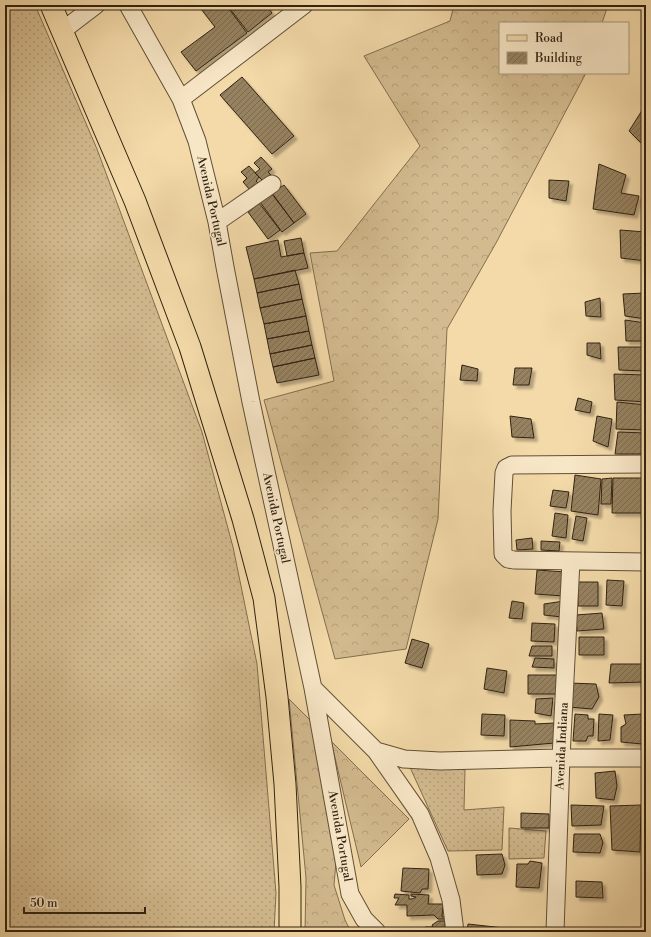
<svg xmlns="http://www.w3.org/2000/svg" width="651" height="937" viewBox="0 0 651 937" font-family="'Libre Bodoni',serif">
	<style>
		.grass { fill: url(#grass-dots); stroke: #826e50 }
		.forest { fill: url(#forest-crowns); stroke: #826e50 }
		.building { fill: url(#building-hatch); stroke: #302211; filter: url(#shadow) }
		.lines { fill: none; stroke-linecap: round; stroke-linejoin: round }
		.minor-casing { stroke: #615037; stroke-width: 19 }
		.major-casing { stroke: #302211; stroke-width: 23 }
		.minor { stroke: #f8e7c7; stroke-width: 17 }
		.major { stroke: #f4daa9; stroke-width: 21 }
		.labels { text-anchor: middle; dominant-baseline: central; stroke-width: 3; stroke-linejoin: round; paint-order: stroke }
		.street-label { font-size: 12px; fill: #302211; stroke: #f8e7c7 }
	</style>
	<defs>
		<pattern id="grass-dots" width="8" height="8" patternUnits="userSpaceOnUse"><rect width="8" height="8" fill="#d3bb8f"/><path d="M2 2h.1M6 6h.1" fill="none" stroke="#b5a07a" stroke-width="1.8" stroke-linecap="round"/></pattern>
		<pattern id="forest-crowns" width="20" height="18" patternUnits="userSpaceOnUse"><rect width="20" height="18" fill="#d3bb8f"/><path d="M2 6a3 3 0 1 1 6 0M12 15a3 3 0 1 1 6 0" fill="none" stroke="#b5a07a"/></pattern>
		<pattern id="building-hatch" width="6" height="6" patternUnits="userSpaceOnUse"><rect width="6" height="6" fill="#968260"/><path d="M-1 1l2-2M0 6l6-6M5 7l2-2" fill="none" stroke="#7b6a4e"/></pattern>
		<filter id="shadow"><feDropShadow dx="3.5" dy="3.5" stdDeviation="1" flood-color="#0004"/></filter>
	</defs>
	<rect width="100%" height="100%" fill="#f4daa9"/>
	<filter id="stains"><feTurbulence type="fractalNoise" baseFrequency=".005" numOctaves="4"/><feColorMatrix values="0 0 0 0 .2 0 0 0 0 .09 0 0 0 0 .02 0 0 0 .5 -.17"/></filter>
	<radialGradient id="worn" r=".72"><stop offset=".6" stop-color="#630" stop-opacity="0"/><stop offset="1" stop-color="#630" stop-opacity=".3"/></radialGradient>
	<path class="grass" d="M5,5h30l62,144 105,283 31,115 24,117 19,229 -2,39h-269z
		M408,763l57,7 -1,40 40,-3 -2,43 -54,1z
		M509,828l37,3 -2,27 -35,1z"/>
	<path class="forest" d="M454,5h154l-6,18h-102v50h86l-90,170 -49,86 -9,190 -32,130 -71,10 -71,-259 70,-19 -24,-128 27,-2 83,-105 -56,-90 86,-35z
		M289,699l22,22 25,141 -2,23 11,35 6,12h-46l1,-54z
		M331,741l78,78 -48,48z"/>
	<path class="building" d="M198,5h28l21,28 -51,38 -15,-19 34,-25z
		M227,5h39l6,8 -24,19z
		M242,77l52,59 -22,18 -52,-59z
		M646,104v44l-17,-17z
		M261,157l11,12 -4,3 3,3 -7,7 -9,-9 5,-4 -6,-6z
		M599,164l27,11 -5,18 18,3 -5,19 -41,-6z
		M249,166l10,11 -3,4 3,3 -8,7 -8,-9 4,-4 -6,-6z
		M549,180l20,1 -3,20 -17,-3z
		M284,185l22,29 -12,9 -22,-30z
		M272,194l22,29 -12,9 -22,-30z
		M259,203l21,27 -12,9 -20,-27z
		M620,230l26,2v29l-25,-3z
		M301,238l3,15 -17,3 -3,-15z
		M278,240l3,17 23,-4 4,15 -54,11 -8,-32z
		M295,270l4,14 -42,9 -3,-14z
		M299,284l3,15 -42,9 -3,-15z
		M645,293l1,26 -21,-3 -2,-22z
		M600,298l1,19 -15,-1 -1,-14z
		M302,299l4,17 -42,8 -4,-16z
		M306,316l3,15 -42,8 -3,-15z
		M625,320l21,3v18h-20z
		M309,331l3,14 -42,9 -3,-15z
		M587,343h13l1,16 -14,-4z
		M312,345l3,13 -42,9 -3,-13z
		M618,347h28v24l-27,-1z
		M315,358l4,17 -42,8 -4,-16z
		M462,365l16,4 -1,12 -17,-1z
		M515,368h17l-3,17h-16z
		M614,374l32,1v27l-31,-2z
		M578,398l14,4 -2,11 -15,-3z
		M617,402l29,3v25l-30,-1z
		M510,416l21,3 3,19 -22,-1z
		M597,416l15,3 -4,28 -15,-6z
		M618,432l28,1v21h-31z
		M575,475l26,4 -3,36 -27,-4z
		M612,478l-1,26h-10l1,-25z
		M613,478h33v35h-34z
		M553,490l16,2 -3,16 -16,-2z
		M555,513l13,2 -2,23 -14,-2z
		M576,516l11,2 -4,23 -11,-2z
		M532,538l1,11 -16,1 -1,-10z
		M541,541l19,1 -1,9 -18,-1z
		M537,570l29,2 -2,24 -29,-2z
		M607,580l17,1 -2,25 -16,-1z
		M578,582h20v24h-20z
		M512,601l12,2 -2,16 -13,-1z
		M564,601l-2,16 -18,-2v-11z
		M602,613l2,16 -27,2 -1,-16z
		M532,623l23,1 -1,18 -23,-1z
		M579,637h25v18h-25z
		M412,639l17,5 -7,24 -17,-5z
		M532,646h20v10h-23z
		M535,658l19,1v9l-22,-1z
		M611,664h35l-1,18 -36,1z
		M487,668l20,3 -3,22 -20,-4z
		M528,675h30l1,19h-31z
		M569,683l27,1 3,13 -7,12 -23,-2z
		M553,698l-2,18 -16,-3 1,-14z
		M482,714l23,1 -1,21 -23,-1z
		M575,714l13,1v4h6l-1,17h-5l-2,5h-13z
		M599,714l14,1 -3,25 -12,1z
		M643,714l-1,30 -21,-2v-15l5,-3 -2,-9z
		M510,720l25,1v3l19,-1v20l-44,4z
		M615,771l2,15 -3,14 -18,-2 -1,-25z
		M571,805l33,1 -3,19 -29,1z
		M641,805l-1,47 -28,-2 -2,-44z
		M521,813l28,1v14h-28z
		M574,834h26l3,9 -3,10 -27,-1z
		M502,854l3,11 -3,9 -25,1 -1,-20z
		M530,861l12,2 -3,25 -23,-1 1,-23h11z
		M403,868l26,1 -1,20h-6l-2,4 -19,-2z
		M576,881l26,1 1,16 -27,-1z
		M395,894l14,1v4h3l4,-2 -5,-1v-2l18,1 -1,9h15l-1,13h3v2h-7l-4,-4 -27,1v-11h-12l4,-7h-5z
		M438,921h7v11h-20v-5h8l-1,-2z
		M468,924l36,4v4h-37z"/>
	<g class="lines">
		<g class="minor-casing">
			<path id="minor" d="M128,5l53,94 16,42 20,81 8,45 26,135 62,286 37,206 14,25 13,13
				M62,31l34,-26
				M181,99l123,-94
				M217,222l55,-38
				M646,464l-134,1 -6,3 -2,5 -2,38 1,43 5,5 6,1 132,2
				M313,688l63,63 44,63 19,44 12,42 4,32
				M376,751l28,8 36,2 121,-3h85
				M555,932l6,-174 10,-197"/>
		</g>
		<g class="major-casing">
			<path id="major" d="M51,5l84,196 55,146 53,172 21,79 13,99 8,87 5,103v45"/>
		</g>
		<use href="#minor" class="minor"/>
		<use href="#major" class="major"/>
	</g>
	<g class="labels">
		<g class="street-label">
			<text transform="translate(211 201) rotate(77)">Avenida Portugal</text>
			<text transform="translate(276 518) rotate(78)">Avenida Portugal</text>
			<text transform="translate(562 746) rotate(-87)">Avenida Indiana</text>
			<text transform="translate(340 836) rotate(80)">Avenida Portugal</text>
		</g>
	</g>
	<rect width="651" height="937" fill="none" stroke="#f4daa9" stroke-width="20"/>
	<rect x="6" y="6" width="639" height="925" fill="none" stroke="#302211" stroke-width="2"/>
	<rect x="10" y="10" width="631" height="917" fill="none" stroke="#302211"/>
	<rect x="499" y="22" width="130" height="52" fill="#f8e7c7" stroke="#a8987e"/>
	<rect x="507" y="35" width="20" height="6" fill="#f4daa9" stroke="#a8987e"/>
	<text x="535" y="42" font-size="12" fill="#302211">Road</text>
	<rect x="507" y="52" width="20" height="12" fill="url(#building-hatch)" stroke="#a8987e"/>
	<text x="535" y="62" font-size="12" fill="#302211">Building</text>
	<path d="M24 907v6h121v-6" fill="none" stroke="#302211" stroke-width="2"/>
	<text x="30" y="907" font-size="12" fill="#302211" stroke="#f8e7c7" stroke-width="3" paint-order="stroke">50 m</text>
	<rect width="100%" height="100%" filter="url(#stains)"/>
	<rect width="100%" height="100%" fill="url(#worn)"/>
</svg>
